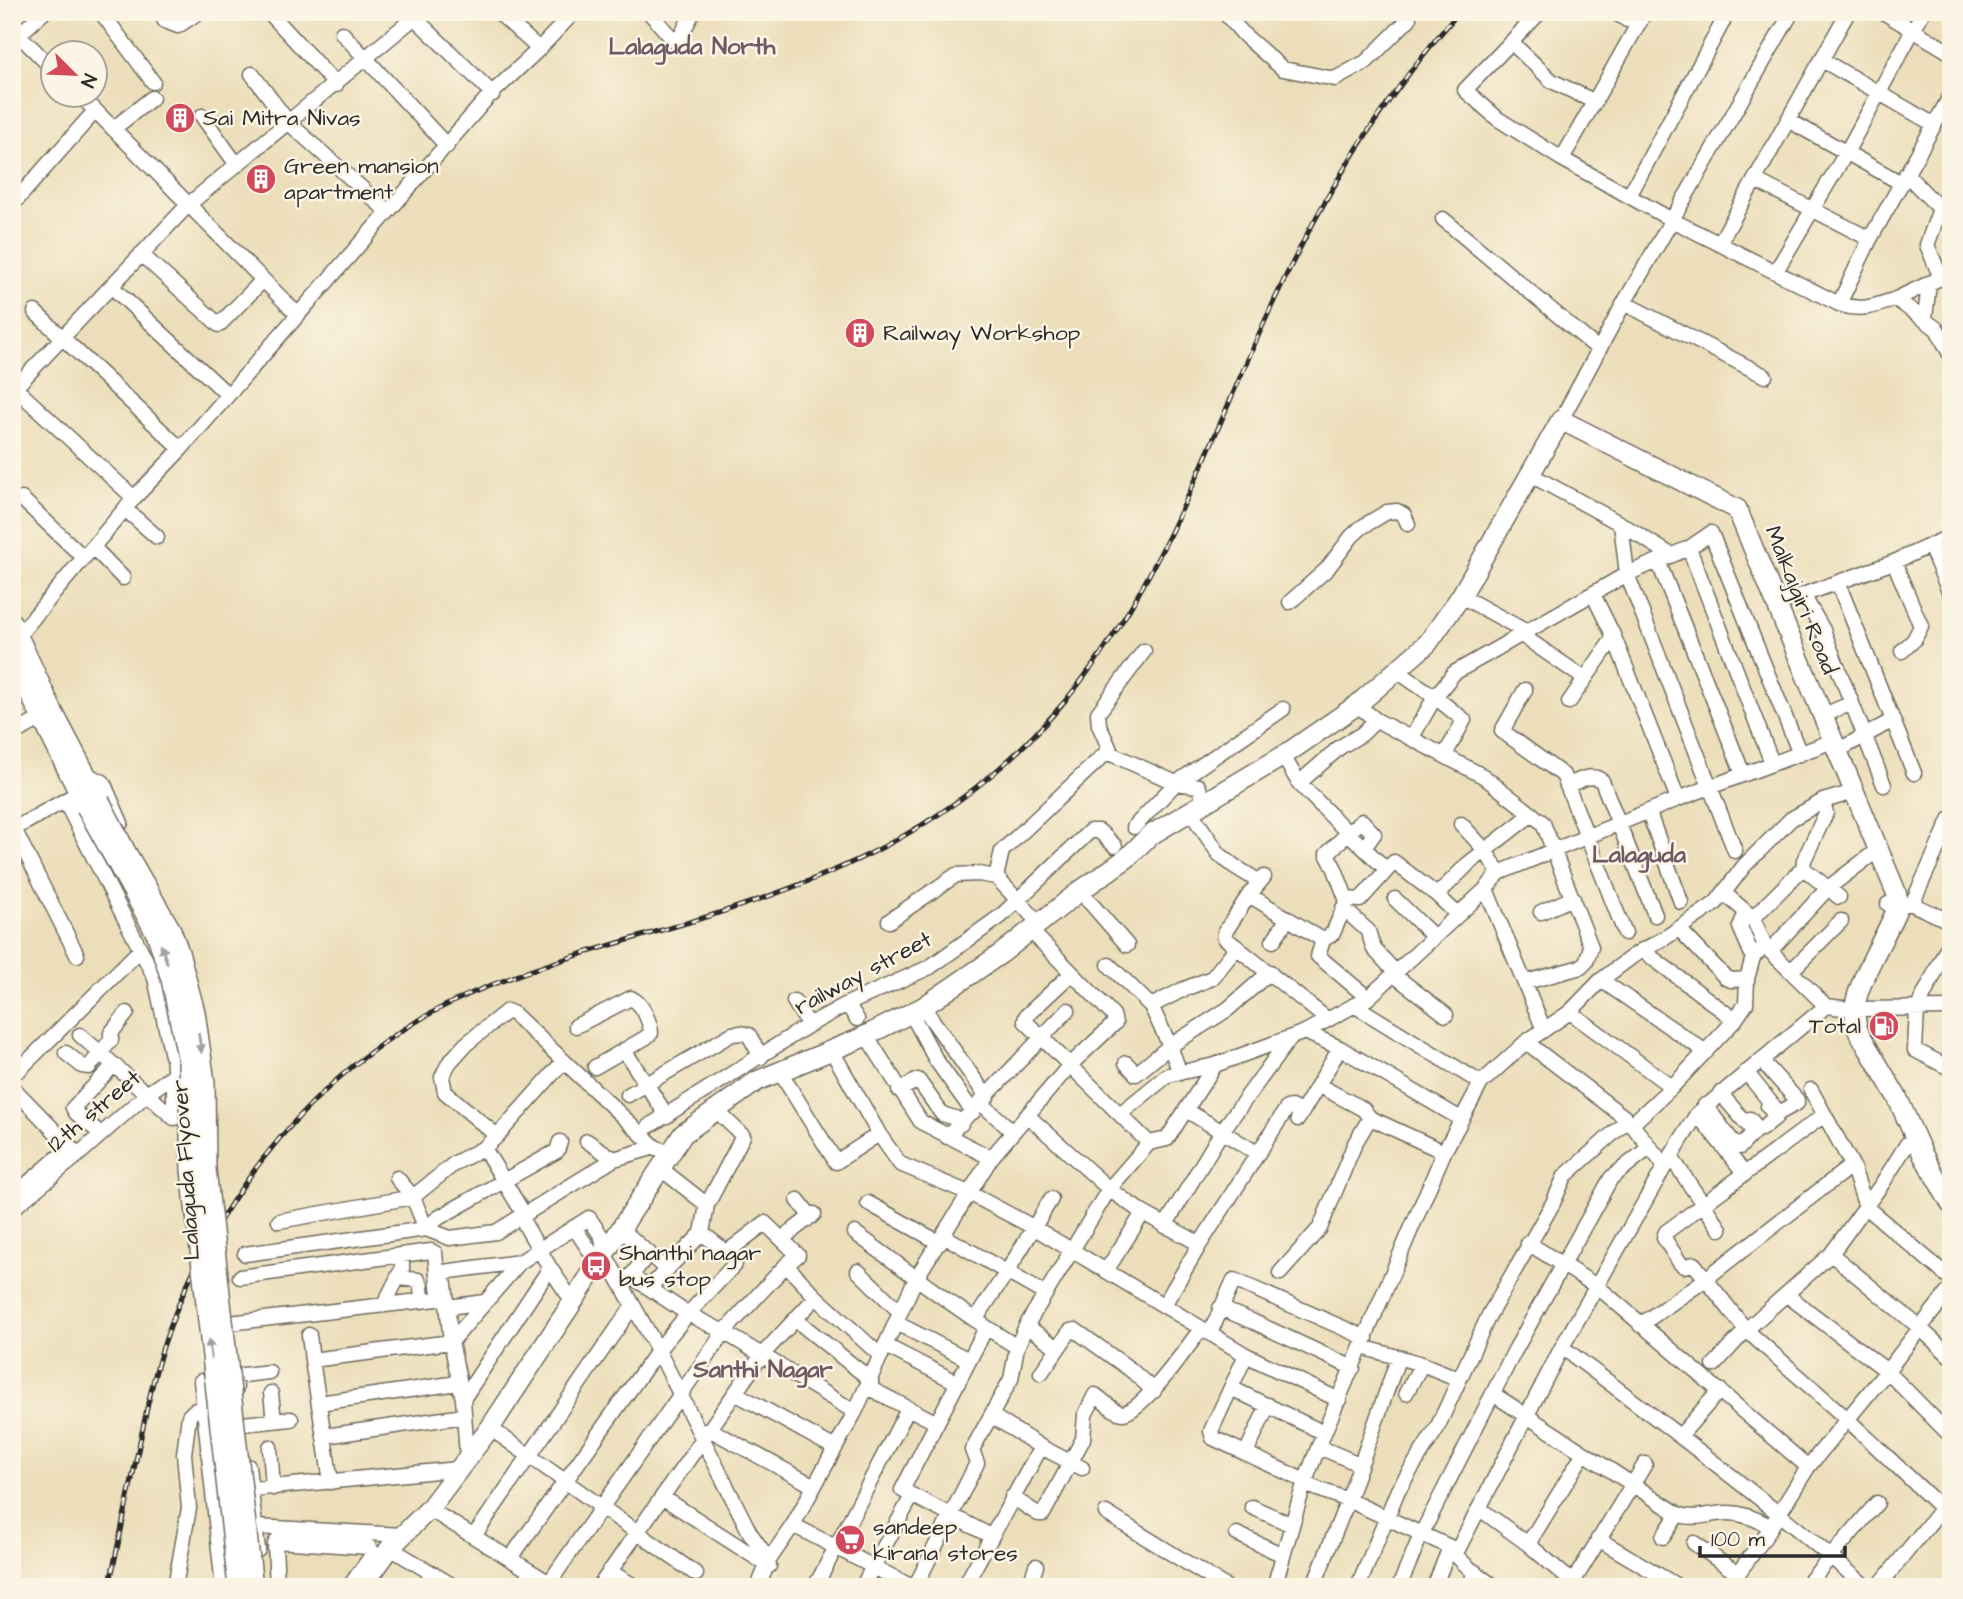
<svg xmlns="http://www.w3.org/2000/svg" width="1963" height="1599" viewBox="0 0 1963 1599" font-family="'Architects Daughter',sans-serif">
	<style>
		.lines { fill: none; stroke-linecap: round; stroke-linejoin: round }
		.minor-casing { stroke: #6f6a5d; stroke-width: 17 }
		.major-casing { stroke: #6f6a5d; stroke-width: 22 }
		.minor { stroke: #fff; stroke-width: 14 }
		.major { stroke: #fff; stroke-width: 19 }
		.rail-casing { stroke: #2b2b2b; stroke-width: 5 }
		.rail { stroke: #fcf5e5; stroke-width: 2.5; stroke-dasharray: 8; stroke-linecap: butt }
		.major-bridge-casing { stroke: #6f6a5d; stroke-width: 22; stroke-linecap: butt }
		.major-bridge { stroke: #fff; stroke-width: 19 }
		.oneway { fill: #a0a0a0 }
		.labels { text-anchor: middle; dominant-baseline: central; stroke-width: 5; stroke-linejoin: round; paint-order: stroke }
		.poi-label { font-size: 23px; fill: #2b2b2b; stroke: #fcf5e5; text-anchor: start }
		.street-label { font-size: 23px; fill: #2b2b2b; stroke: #fcf5e5 }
		.neighbourhood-label { font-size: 24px; font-weight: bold; fill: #6e5965; stroke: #fcf5e5 }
	</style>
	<rect width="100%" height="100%" fill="#fcf5e5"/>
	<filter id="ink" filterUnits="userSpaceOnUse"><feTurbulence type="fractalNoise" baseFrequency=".0143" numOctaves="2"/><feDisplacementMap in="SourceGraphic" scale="14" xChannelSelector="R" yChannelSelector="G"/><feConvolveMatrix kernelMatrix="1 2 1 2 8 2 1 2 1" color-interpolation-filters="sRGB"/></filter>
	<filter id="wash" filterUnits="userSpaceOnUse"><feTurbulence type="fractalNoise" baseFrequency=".00686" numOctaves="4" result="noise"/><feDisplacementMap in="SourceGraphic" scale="28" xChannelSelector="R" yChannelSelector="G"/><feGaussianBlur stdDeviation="1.57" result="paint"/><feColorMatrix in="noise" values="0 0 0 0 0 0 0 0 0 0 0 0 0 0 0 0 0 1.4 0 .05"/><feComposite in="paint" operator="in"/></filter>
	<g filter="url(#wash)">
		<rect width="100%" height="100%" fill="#ecdeba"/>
	</g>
	<g filter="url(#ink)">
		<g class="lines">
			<g class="minor-casing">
				<path id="minor" d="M101,12l52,70
					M160,12l5,9 13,5 21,-14
					M269,12l67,73
					M498,12l41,37
					M649,12l28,32 16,-32
					M1224,12l21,24 38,33 52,10 31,-17 43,-43
					M1540,12l-75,78 33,29 64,40
					M1614,12l13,8 13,2
					M1645,12l-83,147 110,61 167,84c22,8 36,2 57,-5l41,30 14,27
					M1883,12l68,41
					M415,18l78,76
					M342,33l105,113
					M18,34l34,34
					M14,39l30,-27
					M1512,43l40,38 43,21
					M1822,60l111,64
					M252,74l37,49 98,88
					M79,94l218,220
					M202,116l35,49
					M1788,120l113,63
					M113,129l39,-31
					M1906,174l45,46
					M1755,180l115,59
					M1629,196l99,-184
					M12,205l83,-94
					M1940,209l-13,36 14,33
					M1443,219l155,130
					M1719,244l129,-232
					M141,254l78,71 44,-45
					M1776,271l70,-118 77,-141
					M111,286l116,108
					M1896,299l55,-26
					M1624,303l141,73
					M1839,304l31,-65 81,-144
					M35,312l146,137
					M1925,318l4,-35
					M15,388l119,110
					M12,391l176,-186 233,-193
					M1561,420l63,-117 168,-291
					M1531,475l90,49 6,50 108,277
					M22,499l61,58
					M125,509l32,28
					M1621,524l50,31
					M1930,546l21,50
					M94,548l29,30
					M1689,548l22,-15 89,221
					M1658,561l85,213
					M1894,562l27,64 -7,14 -12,11
					M1838,583l76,190
					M1593,594l21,43 64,162
					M1803,595l20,35 61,155
					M1461,596l64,35
					M1290,602l37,-33 25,-33 10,-9 25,-15 10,-1 7,4 4,9
					M1775,605l119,-43 57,-26
					M1520,634l65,45
					M18,636l116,-138 47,-49 307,-352 51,-48 35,-37
					M1397,671l38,26 29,23 -19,35
					M1525,690l-23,41 61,44 62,158
					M1569,702l45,-65
					M1357,705l19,15 107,56 60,47 48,124 -5,15 -5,5 -55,15
					M1822,716l30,-13
					M12,734l29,-15
					M1412,737l23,-40 19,-24 173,-99 62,-26 83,215
					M1837,751l56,-31
					M1111,752l-12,-27 -1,-12 46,-62
					M1283,756l16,27 41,-36 22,-13 14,-14
					M85,774l18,8 18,41
					M1299,783l49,50 -21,21 8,15 12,32 -14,32 -10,7 -5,16 50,42
					M1567,786c11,-5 25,-14 35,-5l53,134
					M65,801l90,177 19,87v53
					M1190,811l29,43 15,12 24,15
					M1649,813l32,89
					M1461,824l24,26 14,23
					M1134,827l42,-44 107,-74
					M14,829l63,126
					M12,830l59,-33
					M1364,848l10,-14 -12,-13 -14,12 38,36
					M1803,868l36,29
					M996,877l6,-26 105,-99 69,31 22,3 7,16
					M1264,877l-15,18 -24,37v6l103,82
					M1486,889l58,141
					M1080,891l47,54
					M1724,893l29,25 12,28 61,60 17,2
					M1249,895l74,45
					M1437,895l31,-31 64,-50
					M1347,899l13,1 34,-38 43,33 21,20
					M1395,899l39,38
					M1888,904h24l39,18
					M1912,904l39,-86
					M1343,908l25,23 6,18 22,24
					M1541,912l32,-14
					M1746,912l-6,15 13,30
					M1753,918l50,-50 1,-8 22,-47 -3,-12
					M889,921l67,-46 23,-1 17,3 43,46
					M1679,929l47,49 5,2 16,-1
					M1951,940l-34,69 -2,41 36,19
					M1273,941l15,-23
					M1642,950l93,70
					M1771,950l57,-62 51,-39
					M1109,965l42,41 19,40 10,27
					M1791,971l50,-50
					M1072,973l-46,43 -1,5 124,122
					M1394,975l52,40
					M1601,980l105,72
					M794,1001l15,24
					M847,1004l10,15
					M1354,1005l127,78
					M1151,1006l31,-16 30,-12 25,-31
					M923,1007l64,90
					M1855,1009l96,-1
					M1570,1012l102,75
					M911,1013l25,47 37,52
					M576,1026l55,-28c11,5 19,23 20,35l-6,5 -50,29
					M1305,1032l35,16 121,71
					M80,1035l94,83
					M866,1035l55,87 70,36
					M1526,1042l102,78 37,46
					M624,1050l43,66
					M832,1051l47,83 21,30 71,30 62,33 213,128 93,45
					M66,1053l16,13 7,1 22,-27v-7l16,-20
					M1126,1063l10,11 34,-28 58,-37 42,-37
					M19,1070l120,-119
					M780,1072l56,90 43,-28
					M1746,1072l33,41 18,-10v-3l-36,-40
					M1318,1085l45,24 7,9 74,34
					M12,1087l66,68
					M899,1090l19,-10 24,34 13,4 6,6
					M1811,1090l41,75 14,42 85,72
					M628,1095l104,-61 9,-1 8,2 12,22
					M981,1103l32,29
					M1705,1105l31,41 4,1 14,-15 -34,-39
					M1186,1110l71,43
					M1120,1114l48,-39 47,-10 90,-33 63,-34 118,-109 13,-16 179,-74 155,-58
					M1697,1114l48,60
					M1824,1115l-158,117 -2,6 16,25 4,3 10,-2 52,66 101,89 104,98
					M1028,1116l81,73 34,24 57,31
					M1298,1119l42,-71
					M1750,1119l7,9 4,1 15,-12 -8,-11
					M1631,1125l41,-38 63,-67 11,-16 1,-25 6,-22 12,-11
					M649,1126l160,-101 38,-21 83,-37 71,-51 89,-85h9l16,15
					M101,1134l-25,-21 -3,-5 41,-43
					M497,1136l67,-75
					M947,1137l121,-127
					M587,1141l27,18
					M484,1148l13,-12 -52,-44 -3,-15 7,-14 17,-19 41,-33 7,3 141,133 7,3
					M1671,1157l49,72
					M660,1168l47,37
					M397,1178l16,19 42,-34 29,-15 41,68
					M12,1197l58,-50
					M798,1200l13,17
					M868,1203l72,40
					M12,1209l66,-54 70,-62 26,-18
					M521,1218l29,50 23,34
					M279,1221l134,-24 13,32 12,-11 119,-67 3,-9
					M1165,1226l57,-95 68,-93
					M574,1227l24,36
					M620,1228l47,42
					M855,1233c54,39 105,79 162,114
					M944,1236l101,58
					M783,1238l31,-24
					M1528,1243l70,44 210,180
					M245,1254l181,-25 24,9 46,-6 118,-73 41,-12
					M1831,1254l88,73 32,30
					M786,1265l30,32 65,59
					M858,1271l42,41
					M1106,1271l37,-58
					M443,1272l77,-10
					M1280,1273l40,-45 35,-85 15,-25
					M631,1276l18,-23
					M398,1278l20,2 3,6 1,15
					M620,1280l11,-4 57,38 36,18 131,80
					M445,1284l6,58 12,57 4,57
					M649,1288l53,-55 5,-28 36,-69 -27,-26
					M1787,1295l100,76 64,65
					M384,1305l18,-36v-14
					M1164,1305l36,-61 87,-136 4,-1 11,5
					M449,1307l35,-5
					M1220,1308l34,14 99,46
					M796,1320l75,60v9l66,34
					M975,1320l32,-48 44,-73
					M229,1323l208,-24 2,-3 -4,-43 -4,-2 -191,26
					M896,1323l73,37
					M1640,1325l59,-41 153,-119
					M1026,1326l32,22
					M986,1328l-84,162 89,46
					M1210,1333l24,-53 132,58
					M309,1335l3,25
					M886,1346l72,37
					M1362,1347l60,17 37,15
					M1562,1347c103,78 207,155 304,240
					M1246,1355l-35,76 2,7 92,43
					M1714,1365l32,-35 85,-76 51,-70 25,-40
					M1041,1373l29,-42 5,-1 56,40 23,21
					M201,1381l22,206
					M236,1388l-1,-12 34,-4
					M1231,1388l93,45
					M271,1393l3,28
					M735,1393l100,55
					M1406,1393l16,-29
					M1493,1394l185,120c16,7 32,-1 49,-1 16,0 29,6 43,13
					M463,1399l87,-131
					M319,1403l139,-20
					M992,1416l49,31 41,21
					M242,1424l49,-5
					M490,1428l206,146
					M709,1429l105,57
					M325,1436l139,-20
					M1680,1436l40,-46
					M270,1447l3,41
					M1319,1447l40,17
					M1246,1453l22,-48
					M248,1466l10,84
					M331,1482l-19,-122 139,-18 69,-80 69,-44 13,19 2,16 54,97 92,183 19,27
					M1304,1484l44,16 102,47c11,17 29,29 45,40
					M252,1489l206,-20
					M662,1497l107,69
					M1012,1497l26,17h5l40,-75 2,-24 10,-20c7,4 19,18 28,18 20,-2 65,-67 78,-84
					M1252,1507l40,18
					M429,1509l127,78
					M1480,1509l48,35 50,43
					M1106,1513l120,74
					M793,1525l119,62
					M256,1527l147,8
					M1237,1534l46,21
					M474,1536l158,-229
					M1663,1537l15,-23
					M1598,1539l81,48
					M1694,1543l44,31
					M1528,1544l56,-91
					M390,1548l65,39
					M1455,1555l107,-208 103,-181 32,-52 129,-108
					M510,1559l148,-209 30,-36 47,-50v-5l-33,-26
					M609,1571l27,16
					M549,1583l175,-251 62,-67 12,-10 -33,-32 -38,29
					M175,1587l14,-79 -5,-54 5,-38 5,-5 10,-4 22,-4
					M277,1587l-2,-43 2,-3 92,6 3,4v4l-23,32
					M599,1587l162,-231 55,-59
					M758,1587l11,-27 24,-35 62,-113 60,-132 76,-122 79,-93 45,-42 -2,-8 -83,-85
					M815,1587l93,-178
					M862,1587l50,-91
					M915,1587l62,-124 -5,-13 39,-71 6,-32 9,-21 83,-137 40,-46 18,-4 48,-74
					M964,1587l77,-140
					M1029,1587l7,-21
					M1274,1587l30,-103 20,-51 120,-281 37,-69 45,-41 44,-30 31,-32 32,-24 32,-18 51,-35 28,-37 47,-47 32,-18 31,-9
					M1313,1587l35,-87 50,-141
					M1358,1587l40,-97 39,-62 52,-113 64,-112 12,-27 63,-56
					M1399,1587l22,-52 93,-183 97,-174 39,-31
					M1434,1587l16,-40
					M1469,1587l6,-15
					M1570,1587l75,-123
					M1728,1587l36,-49 44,-71 79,-96 64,-83
					M1805,1587l72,-84
					M1878,1587l73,-90"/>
			</g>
			<g class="major-casing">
				<path id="major" d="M12,623l41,89 47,89
					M12,658l74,149
					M362,1587l28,-39 39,-39 61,-81 193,-294 74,-53 102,-42 64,-32 79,-54 78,-62 47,-33 22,-22 134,-80 74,-51 71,-62 33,-47 100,-176 176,89 159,383 3,12c-11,29 -40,74 -44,102 -1,10 1,18 4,27l38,64 26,58 28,49"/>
			</g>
			<use href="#minor" class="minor"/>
			<use href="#major" class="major"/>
			<g class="rail-casing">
				<path id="rail" d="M109,1587c10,-47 20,-94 30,-141 7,-32 13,-65 23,-96 49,-153 161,-292 310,-357 71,-30 147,-50 221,-72 139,-42 260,-93 359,-205 107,-119 156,-274 223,-417 49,-106 107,-199 184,-287"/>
			</g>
			<use href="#rail" class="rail"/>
			<g class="major-bridge-casing">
				<path id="major-bridge" d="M100,801l26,51 45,78 8,22 16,60 10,70 1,87 47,418
					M86,807l71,128 14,44 17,82 3,109 47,417"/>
			</g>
			<use href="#major-bridge" class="major-bridge"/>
		</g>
		<defs><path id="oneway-solid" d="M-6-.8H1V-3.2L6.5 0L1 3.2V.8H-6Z" transform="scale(1.75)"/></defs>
		<g class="oneway">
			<use href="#oneway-solid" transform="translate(164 954) rotate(-109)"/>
			<use href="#oneway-solid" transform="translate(200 1043) rotate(81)"/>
			<use href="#oneway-solid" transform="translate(210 1349) rotate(-97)"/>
		</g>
	</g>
	<defs>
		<g id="building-disc" transform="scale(1.575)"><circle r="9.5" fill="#d1495b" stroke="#fcf5e5"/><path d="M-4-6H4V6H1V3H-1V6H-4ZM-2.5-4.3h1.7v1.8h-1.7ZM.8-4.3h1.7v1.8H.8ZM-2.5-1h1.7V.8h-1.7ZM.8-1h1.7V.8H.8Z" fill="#fff"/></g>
		<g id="fuel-disc" transform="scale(1.575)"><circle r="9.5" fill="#d1495b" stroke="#fcf5e5"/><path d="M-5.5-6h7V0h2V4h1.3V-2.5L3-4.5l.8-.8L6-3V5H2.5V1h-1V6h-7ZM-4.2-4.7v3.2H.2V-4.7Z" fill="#fff"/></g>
		<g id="bus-disc" transform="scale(1.575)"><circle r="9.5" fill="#d1495b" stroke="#fcf5e5"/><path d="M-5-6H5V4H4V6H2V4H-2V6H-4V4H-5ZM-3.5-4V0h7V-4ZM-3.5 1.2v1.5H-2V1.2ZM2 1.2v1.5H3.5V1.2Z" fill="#fff"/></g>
		<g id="supermarket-disc" transform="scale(1.575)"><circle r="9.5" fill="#d1495b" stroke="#fcf5e5"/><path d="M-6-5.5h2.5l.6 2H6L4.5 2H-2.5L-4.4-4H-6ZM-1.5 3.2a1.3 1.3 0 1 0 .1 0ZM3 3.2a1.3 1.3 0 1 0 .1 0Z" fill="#fff"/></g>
	</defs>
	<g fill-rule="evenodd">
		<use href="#building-disc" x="180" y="118"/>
		<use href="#building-disc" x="261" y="179"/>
		<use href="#building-disc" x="860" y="333"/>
		<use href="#fuel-disc" x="1884" y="1026"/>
		<use href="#bus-disc" x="596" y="1266"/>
		<use href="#supermarket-disc" x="850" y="1540"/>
	</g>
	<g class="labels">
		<g class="poi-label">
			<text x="203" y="118">Sai Mitra Nivas</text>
			<text x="284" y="166">Green mansion<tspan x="284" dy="26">apartment</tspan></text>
			<text x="883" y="333">Railway Workshop</text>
			<text x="1861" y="1026" text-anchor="end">Total</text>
			<text x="619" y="1253">Shanthi nagar<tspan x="619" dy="26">bus stop</tspan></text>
			<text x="873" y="1527">sandeep<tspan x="873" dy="26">kirana stores</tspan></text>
		</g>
		<g class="street-label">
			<text transform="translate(1801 600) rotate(68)">Malkajgiri Road</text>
			<text transform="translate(863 973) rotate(-28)">railway street</text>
			<text transform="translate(94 1111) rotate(-40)">12th street</text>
			<text transform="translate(186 1170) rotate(-94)">Lalaguda Flyover</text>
		</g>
		<g class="neighbourhood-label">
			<text x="692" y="47">Lalaguda North</text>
			<text x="1639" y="855">Lalaguda</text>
			<text x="763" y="1370">Santhi Nagar</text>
		</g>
	</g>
	<rect width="1963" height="1599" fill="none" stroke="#fcf5e5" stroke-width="42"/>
	<g transform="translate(74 74) rotate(114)"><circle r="33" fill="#fcf5e5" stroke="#a8a49b" stroke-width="2"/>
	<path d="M0-5L12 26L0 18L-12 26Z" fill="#d1495b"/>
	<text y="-10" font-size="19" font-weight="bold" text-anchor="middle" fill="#2b2b2b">N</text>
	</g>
	<path d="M1700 1546v10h145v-10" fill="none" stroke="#2b2b2b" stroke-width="3.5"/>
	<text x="1711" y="1546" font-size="21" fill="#2b2b2b" stroke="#fcf5e5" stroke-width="5" paint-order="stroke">100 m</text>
</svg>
